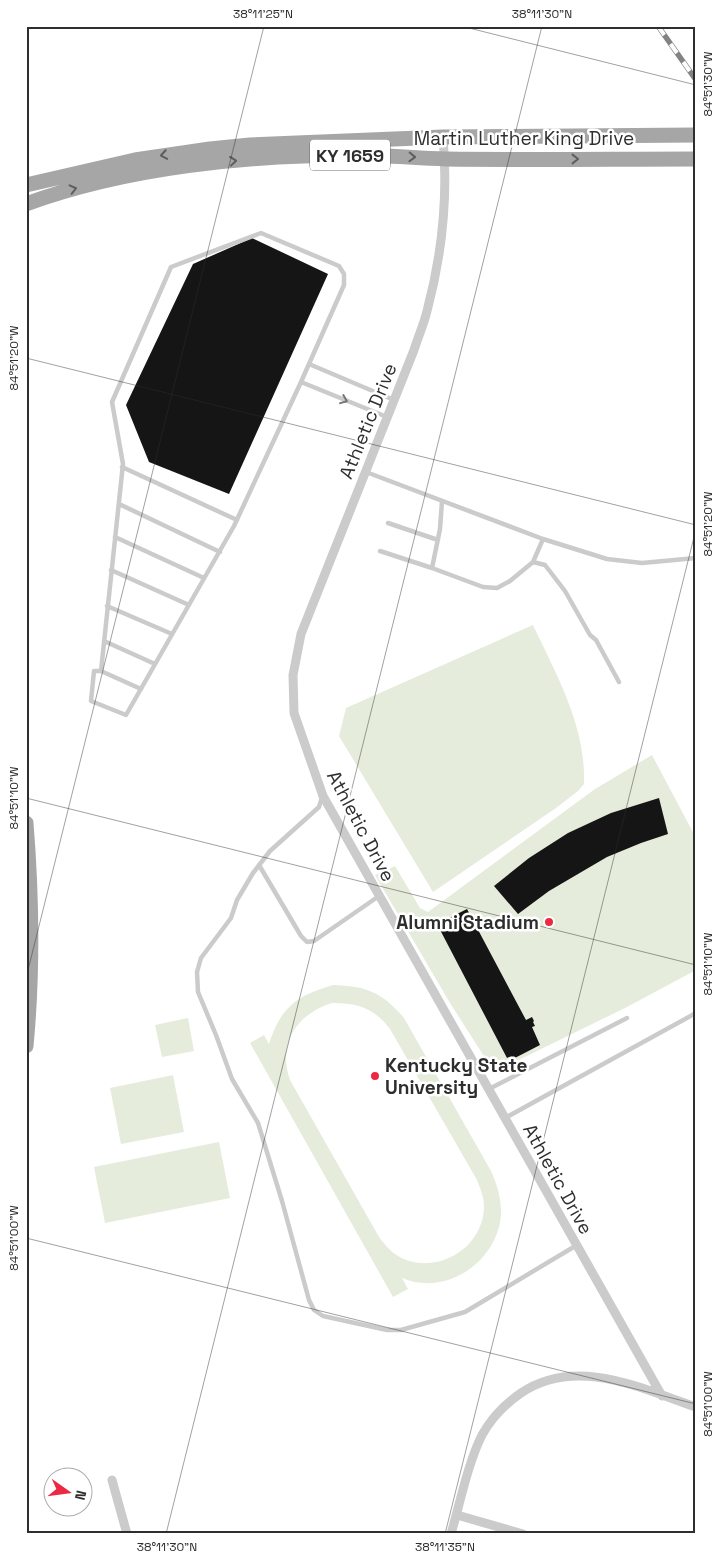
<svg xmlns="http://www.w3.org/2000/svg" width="722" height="1560" viewBox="0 0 722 1560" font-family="'Space Grotesk',sans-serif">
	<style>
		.green { fill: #e5ecdb; fill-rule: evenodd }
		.building { fill: #151515 }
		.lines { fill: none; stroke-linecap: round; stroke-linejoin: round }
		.lane { stroke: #cbcbcb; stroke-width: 4.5 }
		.street { stroke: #cbcbcb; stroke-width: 9 }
		.primary { stroke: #a6a6a6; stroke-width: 15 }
		.rail-casing { stroke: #838383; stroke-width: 5.5 }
		.rail { stroke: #fff; stroke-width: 4; stroke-dasharray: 11; stroke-linecap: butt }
		.oneway { stroke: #5e5e5e }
		.oneway2 { stroke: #757575 }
		.ticks { fill: none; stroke: #2e2e2e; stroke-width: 1; stroke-opacity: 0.45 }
		.poi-dot { fill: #ed2842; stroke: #fff; stroke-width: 2 }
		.labels { text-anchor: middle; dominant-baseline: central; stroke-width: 5; stroke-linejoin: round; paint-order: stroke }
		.shield { fill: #fff; stroke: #6d6d6d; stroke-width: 1 }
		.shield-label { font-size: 18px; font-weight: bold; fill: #2e2e2e }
		.street-label { font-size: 19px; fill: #2e2e2e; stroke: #fff }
		.poi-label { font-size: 19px; font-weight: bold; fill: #2e2e2e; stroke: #fff; text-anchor: end }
		.neatline { fill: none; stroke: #2e2e2e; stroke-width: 2 }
		.ticks-label { font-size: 12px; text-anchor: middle; fill: #2e2e2e }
	</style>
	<rect width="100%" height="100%" fill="#fff"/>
	<path class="green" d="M533,625c24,51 53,101 51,159l-6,7 -22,17 -123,84 -94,-156 7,-28z
		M652,755l44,83v132l-69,37 -133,65 -44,-69 -75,-128 20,-9 25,42 8,4 167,-123z
		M333,985c33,1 49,7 71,33l87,153c8,18 13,37 8,56 -11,41 -57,68 -97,51l6,11 -15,8 -143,-254 14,-8 5,9c12,-37 27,-48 64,-59zM332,1003c26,0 42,5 58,26l87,151c3,8 7,17 7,26 0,43 -49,71 -86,50 -8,-5 -14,-12 -19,-19l-89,-157c-13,-37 7,-66 42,-77z
		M188,1018l6,33 -32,6 -7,-32z
		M173,1075l11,57 -63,12 -11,-56z
		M219,1142l11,56 -125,25 -11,-56z"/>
	<path class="building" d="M252,238l76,36 -99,220 -80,-32 -23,-57 67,-141z
		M659,798l9,36 -27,9 -34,14 -58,34 -31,23 -24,-28 35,-28 39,-25 43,-20z
		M467,909l59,111 6,-3 2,4 -1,1 2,4 -3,1 8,18 -29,15 -2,-3 -2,1 -70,-134z"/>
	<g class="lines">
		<path class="lane" d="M261,233l78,33 5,8v11l-43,97 -67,144 -108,189 -35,-14 3,-30h7l22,-207 -11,-62 59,-135z
			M309,364l85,36
			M301,382l86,35
			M122,467l115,53
			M366,472l177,67 64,20 35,4 54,-5
			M442,501l-2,28 -8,39 51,19 14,1 13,-7 23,-19 10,-23
			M119,504l101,48
			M388,523l50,17
			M115,537l89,41
			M380,551l52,17
			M533,562l12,3 20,26 25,44 6,5 23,42
			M111,570l78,35
			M107,606l65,28
			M104,641l51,23
			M101,671l40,18
			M322,797l-3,10 -49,44 -17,22 -16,27 -6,18 -30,40 -4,14 1,20 18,43 16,44 26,44 24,78 27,99 5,10 9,6 64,14h14l64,-18 112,-67
			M259,865l42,71 6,6 7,-1 65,-45
			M489,1089l138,-71
			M505,1118l191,-105"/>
		<path class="street" d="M443,137c5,57 -1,118 -16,174 -3,13 -9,26 -13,39l-113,284 -8,41 1,38 29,83 339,600
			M112,1480l15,54
			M457,1515l66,19
			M451,1534c9,-31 17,-71 31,-99 9,-16 23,-31 39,-42 55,-37 119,-5 175,14"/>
		<path class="primary" d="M26,185l109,-25 75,-11 40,-4 193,-8 253,-2
			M26,204c101,-37 222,-49 329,-49 30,0 60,3 91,4 83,1 166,0 250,0
			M26,823c6,75 7,149 0,223"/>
		<g class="rail-casing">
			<path id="rail" d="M658,26l38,54"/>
		</g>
		<use href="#rail" class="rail"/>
	</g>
	<defs><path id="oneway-chevron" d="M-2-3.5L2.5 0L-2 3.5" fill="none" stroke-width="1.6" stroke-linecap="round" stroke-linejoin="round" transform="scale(1.25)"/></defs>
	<g class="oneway">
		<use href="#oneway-chevron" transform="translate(164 155) rotate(170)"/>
		<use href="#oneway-chevron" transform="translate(412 157) rotate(2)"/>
		<use href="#oneway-chevron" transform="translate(575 159)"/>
		<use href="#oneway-chevron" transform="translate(233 161) rotate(-6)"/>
		<use href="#oneway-chevron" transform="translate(73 189) rotate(-14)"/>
	</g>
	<use class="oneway2" href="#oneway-chevron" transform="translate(344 400) rotate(22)"/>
	<path class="ticks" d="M461,26l235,59M26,358l670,167M26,798l670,167M26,978l238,-952M26,1238l670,166M166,1534l376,-1508M445,1534l251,-1005"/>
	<g class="poi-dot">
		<circle cx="549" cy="922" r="5"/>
		<circle cx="375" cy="1076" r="5"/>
	</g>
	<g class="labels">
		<rect class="shield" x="310" y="139.5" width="80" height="31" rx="4"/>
		<g class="shield-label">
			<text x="350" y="155">KY 1659</text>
		</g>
		<g class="street-label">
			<text x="524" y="138">Martin Luther King Drive</text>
			<text transform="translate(368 421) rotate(-68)">Athletic Drive</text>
			<text transform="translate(361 826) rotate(62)">Athletic Drive</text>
			<text transform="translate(558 1179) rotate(61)">Athletic Drive</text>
		</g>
		<g class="poi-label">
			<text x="539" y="922">Alumni Stadium</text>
			<text x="385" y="1065" text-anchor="start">Kentucky State<tspan x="385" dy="22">University</tspan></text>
		</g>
	</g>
	<rect width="722" height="1560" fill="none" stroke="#ffffff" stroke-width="55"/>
	<g transform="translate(68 1492) rotate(104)"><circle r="24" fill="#ffffff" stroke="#ababab"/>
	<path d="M0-4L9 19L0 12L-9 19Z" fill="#ed2842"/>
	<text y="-8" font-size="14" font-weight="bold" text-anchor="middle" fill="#2e2e2e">N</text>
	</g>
	<rect x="28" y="28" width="666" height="1504" class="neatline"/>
	<g class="ticks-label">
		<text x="263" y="18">38°11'25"N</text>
		<text x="542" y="18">38°11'30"N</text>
		<text transform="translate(708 84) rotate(-90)" y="4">84°51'30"W</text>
		<text transform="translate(14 358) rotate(-90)" y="4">84°51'20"W</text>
		<text transform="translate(708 524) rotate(-90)" y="4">84°51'20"W</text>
		<text transform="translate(14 798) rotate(-90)" y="4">84°51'10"W</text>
		<text transform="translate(708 964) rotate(-90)" y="4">84°51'10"W</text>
		<text transform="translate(14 1238) rotate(-90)" y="4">84°51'00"W</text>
		<text transform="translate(708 1404) rotate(-90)" y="4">84°51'00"W</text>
		<text x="167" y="1551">38°11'30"N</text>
		<text x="445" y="1551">38°11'35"N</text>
	</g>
</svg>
